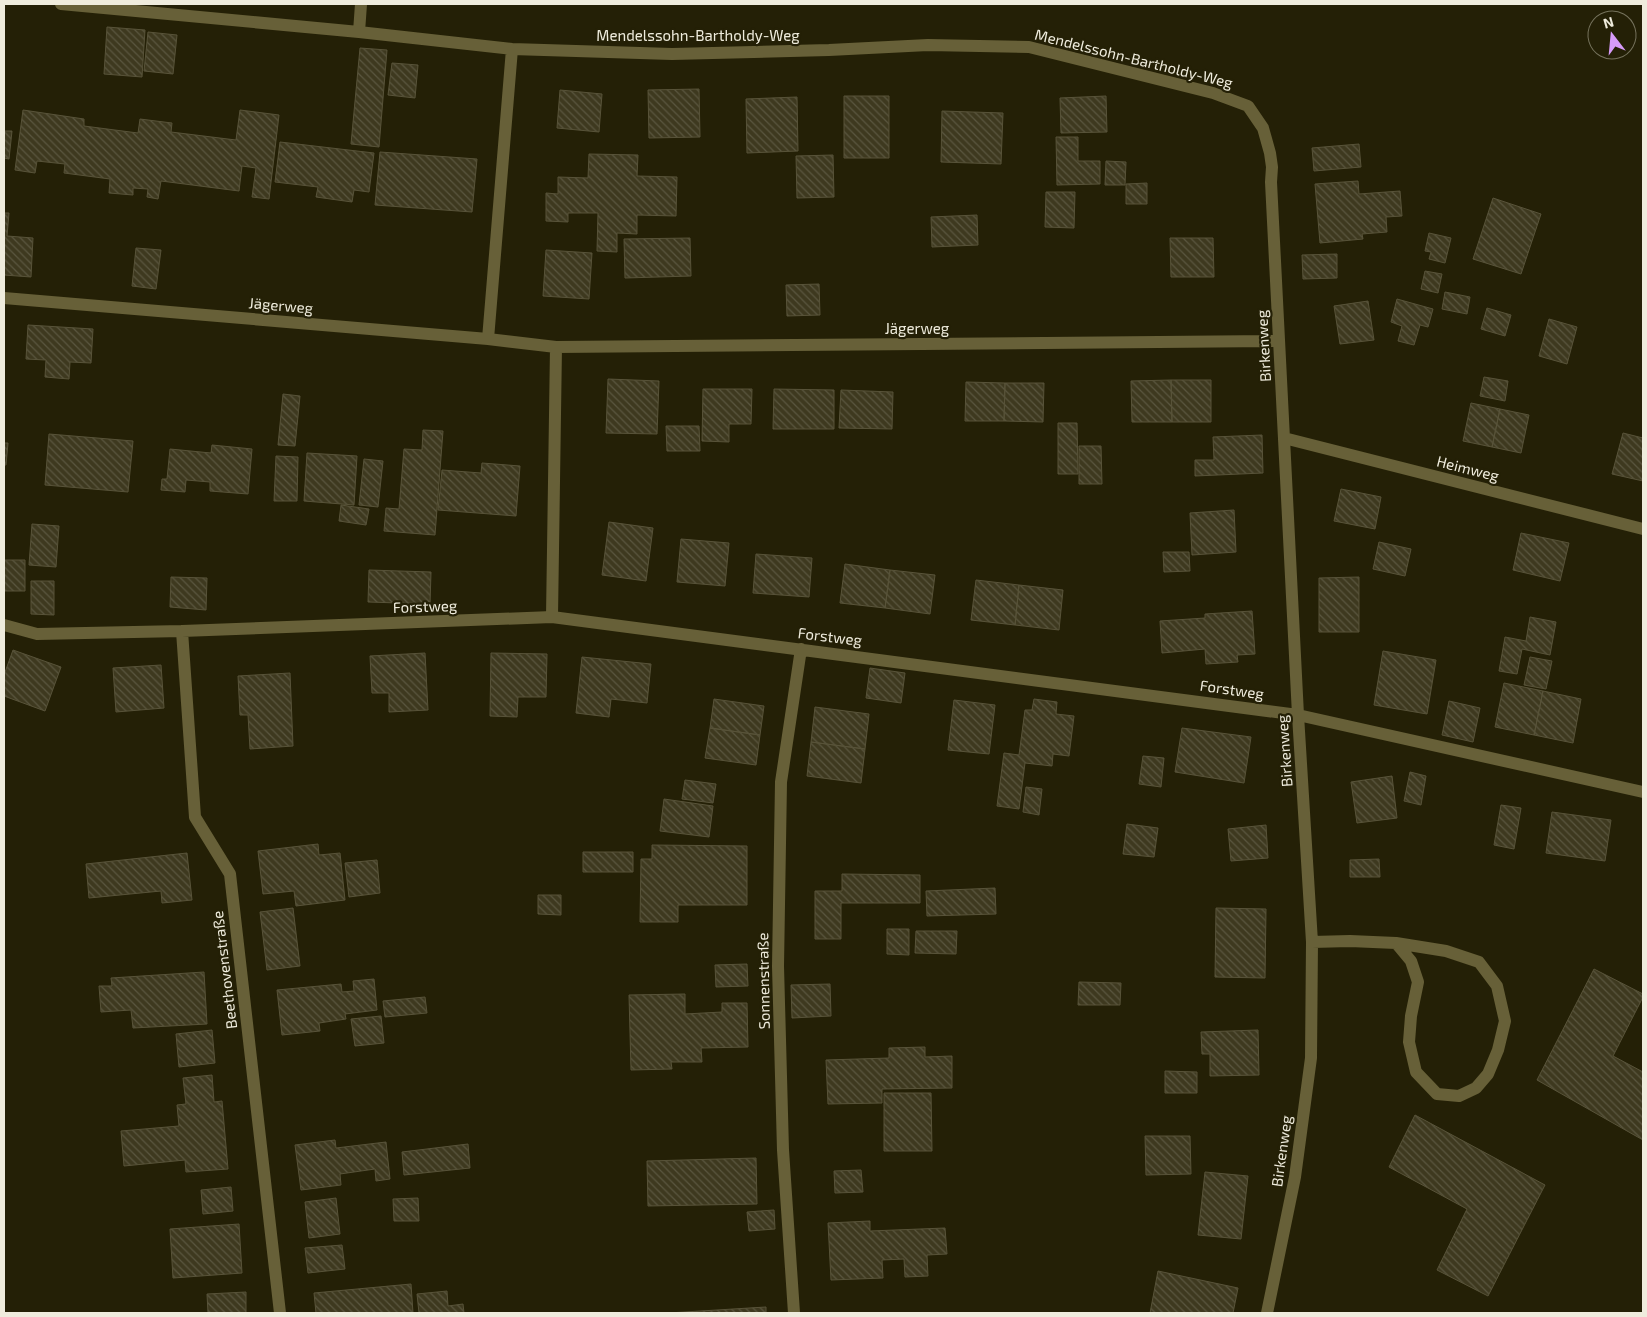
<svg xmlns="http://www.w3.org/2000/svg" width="1647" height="1317" viewBox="0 0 1647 1317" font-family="'Exo 2',sans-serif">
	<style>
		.building { fill: url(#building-back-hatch); stroke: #585339 }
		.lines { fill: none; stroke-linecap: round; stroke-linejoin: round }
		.minor { stroke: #676038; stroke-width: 12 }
		.labels { text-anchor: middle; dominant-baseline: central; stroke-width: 4.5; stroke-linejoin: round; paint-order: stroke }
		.street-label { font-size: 15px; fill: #efecdd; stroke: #242006 }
	</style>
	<defs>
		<pattern id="building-back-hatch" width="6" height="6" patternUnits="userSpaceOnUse" patternTransform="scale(1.25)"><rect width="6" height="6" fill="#3e391f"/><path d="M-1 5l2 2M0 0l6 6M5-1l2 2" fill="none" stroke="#5a563f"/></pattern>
	</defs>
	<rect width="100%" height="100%" fill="#242006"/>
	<path class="building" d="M107,27l38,3 -3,47 -38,-3z
		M148,32l29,3 -4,39 -29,-3z
		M360,48l27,2 -8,97 -28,-3z
		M392,63l26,2 -3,33 -27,-3z
		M699,89l1,48 -51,1 -1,-48z
		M560,90l42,4 -3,38 -42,-4z
		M844,96h45v62h-45z
		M1106,96l1,36 -46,1 -1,-35z
		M797,97l1,54 -51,2 -1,-54z
		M23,110l61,9v7l54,7 2,-14 32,4 -1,9 65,8 4,-30 39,5 -10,84 -17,-2 4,-29 -14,-2 -3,25 -78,-10 -3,18 -11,-2 1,-8 -15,-1v7l-24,-2 1,-14 -46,-6 1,-9 -28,-3 -2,12 -20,-3z
		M942,111l61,2 -2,51 -60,-2z
		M4,131h8l-3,28 -5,-1z
		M1056,137h22v24h22v23l-43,1z
		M280,142l94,11 -5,39 -15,-2 -2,12 -36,-5 2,-10 -43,-5z
		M1359,144l2,23 -47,4 -2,-23z
		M380,152l97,7 -5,53 -97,-7z
		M589,154l49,1 -1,21 40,1 -1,39 -39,-1v19l-20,-1v19l-20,-1 1,-38h-30v9l-22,-1v-28l12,1v-17l30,1z
		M833,155l1,42 -37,1 -1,-42z
		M1106,161l20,1 -1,23h-20z
		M1358,181l1,13 41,-3 2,25 -16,1 1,15 -25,2 1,5 -43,4 -5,-59z
		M1147,183v21h-21v-20z
		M1046,192h29l-1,36 -29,-1z
		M1493,198l48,16 -20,60 -48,-15z
		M4,213h5l-2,23 26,2 -2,39 -27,-2z
		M977,215l1,30 -46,2 -1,-30z
		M1429,233l22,5 -6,25 -16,-4 2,-7 -6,-1z
		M690,238l1,38 -66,2 -1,-39z
		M1170,238h43l1,39h-43z
		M136,248l25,2 -5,39 -24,-3z
		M546,250l46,3 -3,46 -46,-3z
		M1337,254v24l-34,1 -1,-24z
		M1425,271l17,3 -4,19 -17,-4z
		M819,284l1,31 -33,1 -1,-31z
		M1445,292l25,5 -3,17 -25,-5z
		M1397,299l36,10 -5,18 -8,-2 -6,20 -16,-4 4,-15 -11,-4z
		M1368,301l6,39 -34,4 -6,-38z
		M1487,308l24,7 -6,21 -24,-7z
		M1549,319l28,8 -10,37 -28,-8z
		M28,325l65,4 -2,34 -21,-1 -1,17 -24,-2 1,-17 -20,-1z
		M1484,377l24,4 -3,20 -25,-5z
		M608,379l51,2 -2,53 -51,-1z
		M1171,380h40v42h-39z
		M1171,380l1,42h-40l-1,-41z
		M966,382l39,1 -1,38h-39z
		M1005,383h39l-1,39 -39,-1z
		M703,389h49l-1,35h-22v18l-27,-1z
		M774,389l60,1v39h-61z
		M841,390l52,2 -1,37 -53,-1z
		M283,394l17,2 -5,50 -17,-1z
		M1471,403l29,6 -8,38 -29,-6z
		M1500,409l29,6 -8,38 -29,-6z
		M1058,423h19l1,51h-20z
		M666,426h33l1,25h-33z
		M423,430l20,1 -8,104 -51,-4 2,-23 13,1 5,-60 18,1z
		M1623,433l20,5v43l-31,-7z
		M49,434l84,7 -5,51 -83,-7z
		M1262,435l1,38 -68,3v-16h19l-1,-23z
		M4,443h4l-2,22h-2z
		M212,445l40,4 -4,45 -38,-3v-9l-24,-2 -1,12 -24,-2 1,-11h5l3,-30 41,4z
		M1079,446h22l1,38h-23z
		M307,453l50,3 -3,49 -50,-4z
		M276,456l22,1 -1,44h-23z
		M364,459l19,2 -5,46 -19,-2z
		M482,463l38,3 -4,50 -78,-6 4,-40 39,3z
		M1341,489l40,8 -6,32 -41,-8z
		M341,505l28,4 -3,16 -27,-4z
		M1234,510l2,42 -44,3 -2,-42z
		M609,522l44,6 -7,53 -44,-6z
		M32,524l27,2 -3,41 -27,-2z
		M1521,533l48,10 -9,38 -47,-11z
		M681,539l48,4 -4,43 -48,-4z
		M1379,542l32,7 -6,27 -32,-7z
		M1163,552h26l1,19 -26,1z
		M756,554l56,4 -3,39 -56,-4z
		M4,560h21v31h-21z
		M845,564l45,6 -5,38 -45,-5z
		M369,570l62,2 -1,32 -62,-2z
		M890,570l45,5 -5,39 -45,-6z
		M171,577l36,1 -1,32 -36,-3z
		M1359,577v55h-40v-54z
		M976,580l43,5 -4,40 -44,-5z
		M31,581h23v34l-23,-1z
		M1019,585l44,5 -4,40 -44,-5z
		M1252,611l3,43 -18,1 1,7 -32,2 -1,-15 -43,4 -2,-32 45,-3v-4z
		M1530,617l26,5 -6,33 -28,-6 -5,25 -18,-3 6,-34 21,4z
		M13,650l48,17 -16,44 -41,-15v-21z
		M1383,651l53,9 -9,54 -53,-9z
		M425,653l3,57 -39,2v-19h-17l-2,-37z
		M491,653l56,1 -1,43h-28l-1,20 -27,-1z
		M582,657l69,7 -4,39 -36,-4 -2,18 -33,-4z
		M1530,657l22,4 -6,28 -22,-4z
		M161,665l3,43 -48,4 -3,-44z
		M870,668l35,5 -4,30 -35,-5z
		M290,673l3,73 -43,3 -2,-34h-8l-2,-39z
		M1504,683l39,8 -9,44 -39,-8z
		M1543,691l38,8 -8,44 -39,-8z
		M714,699l50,7 -4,29 -50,-7z
		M1034,699l23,3 -1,12 18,2 -5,40 -16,-2 -1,12 -27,-3 -6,46 -22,-3 7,-53 15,2 6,-45h7z
		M954,700l41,5 -6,49 -41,-4z
		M1449,701l31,7 -7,34 -31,-7z
		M815,707l54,7 -4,35 -54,-7z
		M710,728l50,7 -4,30 -51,-7z
		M1182,728l69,9 -7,46 -69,-11z
		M811,742l54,7 -4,34 -54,-7z
		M1143,756l21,2 -3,29 -22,-3z
		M1410,772l16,4 -5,29 -17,-4z
		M1392,776l5,42 -40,5 -6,-41z
		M685,780l31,4 -3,19 -31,-4z
		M1026,787l16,2 -3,26 -16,-3z
		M664,799l49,7 -4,31 -49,-6z
		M1501,805l20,3 -7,41 -20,-4z
		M1552,812l59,8 -6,41 -59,-8z
		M1127,824l31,4 -4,29 -31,-3z
		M1266,825l2,33 -37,3 -3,-32z
		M318,844l1,11 21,-2 5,47 -49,6 -2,-15 -31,3 -5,-43z
		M652,845l95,1v59h-69v17h-38l1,-63h11z
		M583,852h50v20h-50z
		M187,853l5,47 -30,3 -1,-12 -72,7 -3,-34z
		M1379,859l1,18h-30v-17z
		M377,860l3,33 -31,4 -4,-34z
		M842,874l78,1v28h-79v36h-26v-48h27z
		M995,888l1,26 -69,2 -1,-25z
		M538,895h23v20l-23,-1z
		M293,908l7,58 -33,4 -7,-58z
		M1216,908l50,1 -1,69 -50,-1z
		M887,929h22v26l-22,-1z
		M916,931h41l-1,23 -41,-1z
		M747,964l1,22 -32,1 -1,-22z
		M1594,969l49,25v3l-30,59 30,16v68l-106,-60z
		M204,972l3,52 -74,4 -2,-18 -30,2 -2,-26h13l-1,-8z
		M374,979l3,31 -32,4 1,5 -27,4 1,8 -38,4 -5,-45 64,-6 1,8 12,-1 -1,-10z
		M1079,982l42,1 -1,22h-42z
		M830,984l1,32 -39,2 -1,-33z
		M685,994v20l37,-2v-9h25l1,44 -47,1 1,14h-31l1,7 -41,1 -2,-75z
		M425,997l2,16 -42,4 -2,-16z
		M381,1016l3,27 -29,3 -4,-27z
		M212,1030l3,33 -36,4 -3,-33z
		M1258,1030l1,45 -49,1v-22h-8l-1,-22z
		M925,1047v10l27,-1v32l-70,1v14l-54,1 -2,-44 63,-2v-10z
		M1165,1071l32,1v21h-32z
		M212,1075l2,27 8,-1 6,68 -42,3 -1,-12 -61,6 -3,-35 58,-5 -2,-21 9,-1 -3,-26z
		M884,1093h47l1,58h-48z
		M1415,1115l130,70 -57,111 -51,-26 30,-61 -78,-42z
		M1145,1136h45l1,38 -45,1z
		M335,1140l1,8 50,-6 4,37 -14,2 -1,-12 -35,5 1,11 -40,5 -6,-45z
		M468,1144l2,24 -66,7 -2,-23z
		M756,1158l1,46 -109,2 -1,-45z
		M861,1170l2,22 -28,1 -1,-22z
		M1205,1172l43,4 -7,63 -43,-4z
		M231,1187l2,24 -30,3 -2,-24z
		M336,1198l4,36 -31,4 -4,-36z
		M418,1198l1,23h-25l-1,-22z
		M774,1210l1,19 -26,2 -2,-19z
		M870,1221v10l75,-3 2,26 -20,1 1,21 -23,1 -1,-18 -22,1 1,18 -52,2 -3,-57z
		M239,1224l3,49 -69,5 -3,-49z
		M342,1245l3,24 -37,4 -3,-25z
		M1158,1271l80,17 -5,25h-83z
		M411,1284l2,29h-97l-2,-20z
		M447,1291l1,15 15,-2 1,9h-45l-2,-19z
		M246,1292v21h-38l-1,-19z
		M766,1307v6h-98z"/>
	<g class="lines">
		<path class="minor" d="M61,4l298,28 153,17 160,5 157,-4 99,-5 101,2 184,46 35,13 15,22 7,25 2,14 -1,15 27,533 14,227 -1,116 -16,119 -28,136
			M359,32l2,-28
			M4,298l484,41 68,8 723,-6
			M488,339l24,-290
			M1284,438l359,91
			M552,617l4,-270
			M4,625l33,9 145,-3 370,-14 746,98 345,77
			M182,631l13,186 35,57 50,439
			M1312,942l38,-1 46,2 50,8 33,11 18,24 8,35 -7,29 -10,24 -12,14 -17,8 -22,-2 -21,-22 -7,-30 2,-26 7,-34 -7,-21 -15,-18
			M794,1313l-11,-163 -5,-184 3,-184 20,-133"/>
	</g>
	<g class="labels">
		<g class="street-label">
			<text x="698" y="35">Mendelssohn-Bartholdy-Weg</text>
			<text transform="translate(1134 58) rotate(14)">Mendelssohn-Bartholdy-Weg</text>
			<text transform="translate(281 305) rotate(5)">Jägerweg</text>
			<text x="917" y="328">Jägerweg</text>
			<text transform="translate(1263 346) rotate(-93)">Birkenweg</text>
			<text transform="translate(1468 468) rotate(14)">Heimweg</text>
			<text transform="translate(425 606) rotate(-2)">Forstweg</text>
			<text transform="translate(830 636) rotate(7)">Forstweg</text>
			<text transform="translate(1232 689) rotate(8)">Forstweg</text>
			<text transform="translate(1284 751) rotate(-94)">Birkenweg</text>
			<text transform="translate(224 970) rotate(-97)">Beethovenstraße</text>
			<text transform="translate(763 981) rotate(-91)">Sonnenstraße</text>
			<text transform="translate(1281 1151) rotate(-82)">Birkenweg</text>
		</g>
	</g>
	<rect width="1647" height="1317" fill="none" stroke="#efecdd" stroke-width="10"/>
	<g transform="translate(1612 35) rotate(344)"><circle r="24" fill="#242006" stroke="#75725c"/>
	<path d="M0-4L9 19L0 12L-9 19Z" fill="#d79bf9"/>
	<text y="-8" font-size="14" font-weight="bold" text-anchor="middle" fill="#efecdd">N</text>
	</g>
</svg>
